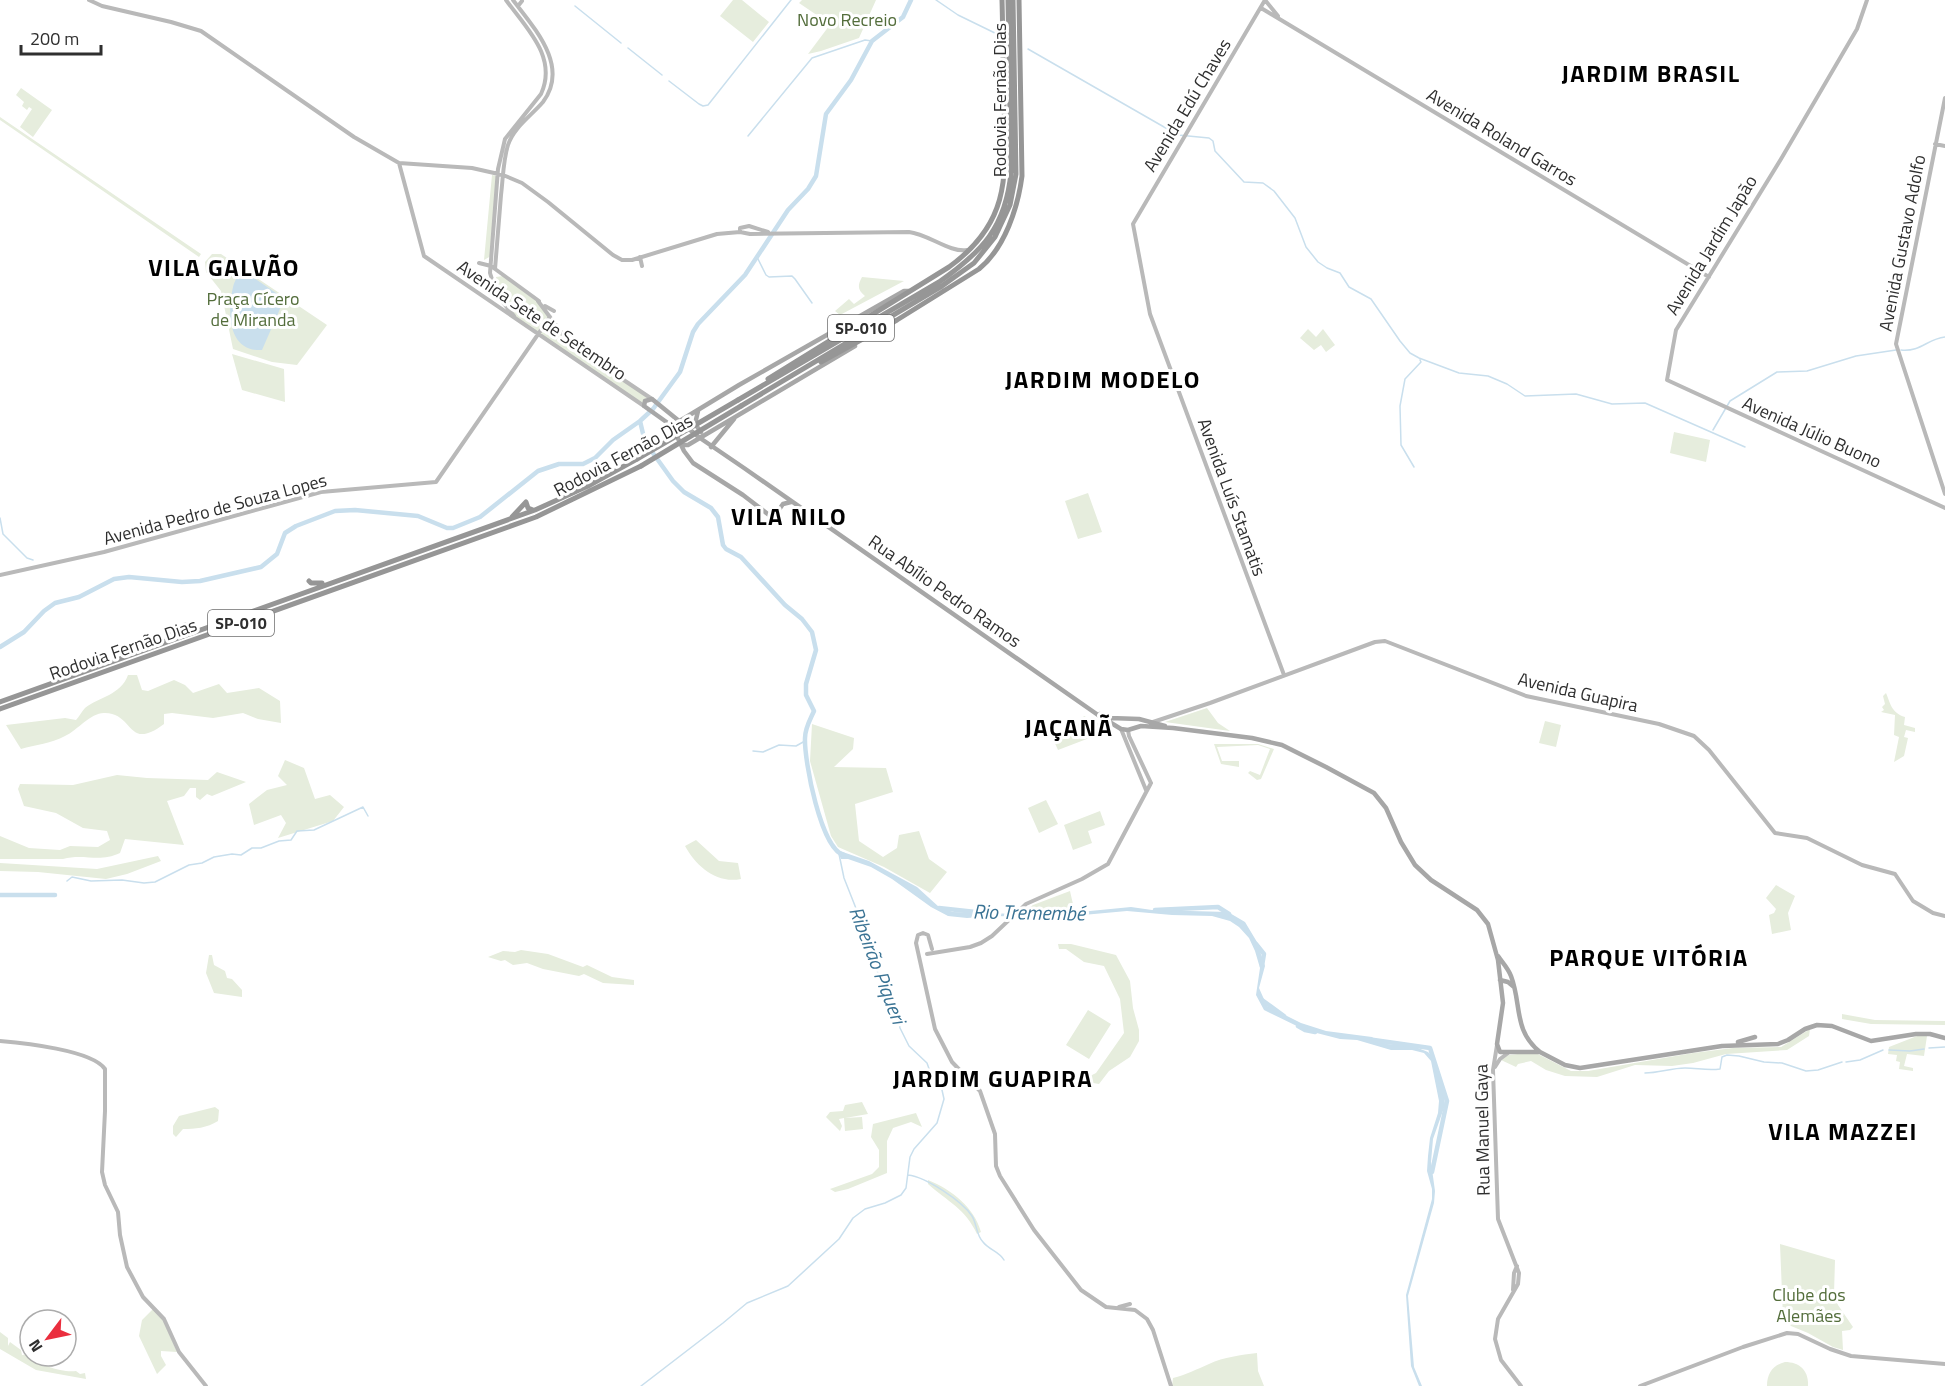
<svg xmlns="http://www.w3.org/2000/svg" width="1945" height="1386" viewBox="0 0 1945 1386" font-family="'Titillium Web',sans-serif">
	<style>
		.green { fill: #e6eddd }
		.water { fill: #c9dfed }
		.lines { fill: none; stroke-linecap: round; stroke-linejoin: round }
		.stream { stroke: #c9dfed; stroke-width: 1.5 }
		.river { stroke: #c9dfed; stroke-width: 4.5 }
		.secondary { stroke: #b9b9b9; stroke-width: 4 }
		.primary { stroke: #a7a7a7; stroke-width: 4.5 }
		.highway { stroke: #969696; stroke-width: 5 }
		.highway-bridge { stroke: #969696; stroke-width: 5 }
		.labels { text-anchor: middle; dominant-baseline: central; stroke-width: 6; stroke-linejoin: round; paint-order: stroke }
		.shield { fill: #fff; stroke: #6d6d6d; stroke-width: 1.5 }
		.shield-label { font-size: 16px; font-weight: bold; fill: #2f2f2f }
		.park-label { font-size: 18px; fill: #536d3b; stroke: #fff }
		.street-label { font-size: 18px; fill: #2f2f2f; stroke: #fff }
		.water-label { font-size: 20px; font-style: italic; fill: #3a7394; stroke: #fff }
		.district-label { font-size: 24px; font-weight: bold; letter-spacing: 1.5px; fill: #000; stroke: #fff }
	</style>
	<rect width="100%" height="100%" fill="#fff"/>
	<path class="green" d="M733,0h9l27,22 -16,20 -33,-26z
		M802,0h74l-17,38 -38,13 -13,3 21,-28 -2,-4 -28,-19z
		M21,88l31,22 -19,27 -13,-10 12,-18 -3,-2 -2,3 -5,-4 2,-4 -8,-7z
		M0,117l201,137 -2,3 -199,-137z
		M492,175l5,1 -6,80 -7,4z
		M212,254h9l106,71 -30,40 -25,-3 -39,-13 -12,-58 -15,-19 -1,-10z
		M503,276l34,24 30,43 22,16 59,38 -4,3 -2,4 -125,-86 -21,-30v-11z
		M862,277l42,4 -64,34 -5,-4 14,-12 5,5 11,-8c-7,-6 -8,-10 -3,-19z
		M1308,329l8,8 7,-8 12,16 -9,7 -5,-7 -7,5 -14,-12z
		M232,354l52,15 1,33 -43,-12z
		M1674,432l36,8 -4,22 -36,-9z
		M1088,493l14,39 -24,7 -13,-38z
		M128,675h9l5,15 6,1 26,-11 11,5 8,8 26,-9 8,9 32,-5 21,13 1,22 -23,-4 -15,-6 -30,5 -41,-5 -8,1v10c-37,28 -30,-11 -59,-11 -14,-1 -27,17 -40,23 -13,7 -30,9 -44,13l-15,-24 59,-7 11,2c3,-3 6,-9 9,-12 14,-11 36,-13 43,-33z
		M1886,693c4,9 5,20 19,24l-1,8 11,3v4l-9,-2 -2,7 4,1 -4,18 -10,6 5,-25 -5,-2 1,-20 -14,-3 3,-2 -2,-3 3,-3 -2,-8z
		M1207,708l11,15 12,8 -65,-9z
		M1084,716l15,8 14,5 -55,21 -5,-11 20,-8z
		M1545,721l16,4 -5,22 -17,-4z
		M812,724l42,14 -1,11 -19,18 52,1 7,24 -38,12 4,37 24,16 14,-9 2,-13 20,-4 10,28 18,13 -17,21 -46,-26 -46,-20 -7,-11 -21,-75z
		M1214,744h44l16,5 -13,30 -4,1 -9,-7 2,-2 10,4 10,-26 -12,-4 -41,2 5,14h17v6l-18,-3z
		M285,760l19,8 11,31 15,-4 14,12 -11,14 -55,17 8,-15 -5,-8 -27,10 -5,-21 18,-14 20,-5 -9,-9z
		M217,772l29,10 -34,14 -5,-2 -7,6 -4,-3v-9h-6l-6,8 -17,5 17,44 -59,-6 -5,14c-21,10 -36,0 -57,6h-63v-23l29,12 31,2 10,-4 28,1 12,-7 -3,-9 -24,-3 -27,-15 -32,-7 -6,-17 2,-5 53,1 44,-10 30,3 61,2z
		M1046,800l12,24 -19,9 -11,-25z
		M1100,811l5,14 -17,6 4,12 -19,7 -9,-25z
		M696,840l23,21 19,2 3,16c-25,5 -45,-13 -56,-33z
		M158,856l3,5 -34,13 -21,5 -68,-7 -38,-1v-8l97,6z
		M1776,885l19,11 -7,17 3,17 -19,4 -3,-19 5,-2 2,-4 -10,-11z
		M1070,891l5,22 -56,2 14,-10z
		M1058,944h13l45,11 14,26 3,27 6,22v11l-9,16 -21,14 -10,13 -6,-1 -7,-5 10,-5 28,-40 -4,-34 -16,-33 -20,-4 -18,-13h-7z
		M521,950l27,4 35,13 4,-2 25,12 22,3v5l-31,-2 -19,-9 -5,2 -36,-7 -16,-6 -14,2 -8,-5 -4,1 -13,-4 15,-6 12,1z
		M209,955h3l2,10 11,6 2,7 5,1 10,11v7l-28,-4 -8,-20z
		M1088,1010l23,14 -22,35 -23,-14z
		M1842,1014l33,6 70,1v4l-74,-1 -29,-5z
		M1810,1029l-1,7 -22,14 -61,4 -33,9 -21,3 -37,-1 -38,12 -32,-1 -19,-6 -15,-9 -13,3 -2,3 -15,-7v-4l33,-4 37,19h17l105,-18 40,-5 48,-1z
		M1917,1036h10l-3,20 -17,-2 -3,12 9,2v3l-14,-2 1,-7 -4,-1 1,-6 -9,-1 1,-7z
		M862,1102l6,12 -23,4 17,-1 1,12 -18,2 -1,-13 -5,1 3,7 -2,5 -14,-14 4,-5 13,-1 2,-6z
		M215,1107l4,3 -1,11c-11,7 -23,8 -35,8l-7,8 -3,-3v-8l6,-10z
		M916,1113l6,14 -11,-5 -18,6 -6,13v32l-39,16 -13,3 -5,-3 42,-15 7,-7v-17l-8,-13 2,-13z
		M928,1180c24,10 46,27 53,52l-4,2c-12,-26 -29,-32 -49,-50z
		M1780,1244l55,16 -1,34 4,11 15,22 -3,3 -8,1 1,19 -10,-3 -25,-14 -17,-7 -8,-9z
		M154,1308l10,14 13,30 -16,-1v5l5,9 -9,9 -18,-38 3,-16z
		M0,1332l8,6v8l2,-4 11,8 1,5 7,-1c8,11 34,19 47,17l4,3 5,-1 1,6 -50,-9 -36,-21z
		M1257,1353l1,18 6,15h-92l1,-8c13,-3 24,-9 36,-14 15,-7 32,-9 48,-11z
		M1785,1362c15,0 24,9 23,24h-41c0,-13 6,-21 18,-24z"/>
	<path class="water" d="M242,273l6,1 34,23 1,5 -21,48c-30,2 -34,-29 -31,-52 2,-10 2,-19 11,-25z
		M837,850l32,11 48,26 22,20 14,5 96,3 82,-8 21,3 76,2 17,10 12,20 8,24 -6,22 8,18 34,17 25,8 46,6 15,7 26,2 15,6 4,4 4,7 2,14 6,14 1,14 -12,34 -2,23 4,29 -1,12 -26,93 6,71 8,19h-3l-8,-20 -5,-71 26,-96v-10l-5,-18 1,-15 2,-18 8,-25 1,-12 -8,-40 -7,-8 -12,-3h-21l-34,-10 -17,-1 -35,-9 -41,-20 -8,-15 4,-27 -5,-17 -6,-13 -10,-11 -9,-6 -18,-5 -40,-1 -45,-4 -77,7 -53,-2 -30,2 -19,-2 -17,-9 -39,-28 -21,-12 -23,-8h-7z"/>
	<g class="lines">
		<path class="stream" d="M936,0l22,15 41,20
			M575,6l46,37
			M628,48l34,27
			M1028,49l150,86 31,3 4,3 2,10 29,31 19,1 11,8 21,27 11,29 12,15 9,6 13,5 9,14 22,12 29,42 10,12 9,5 40,15 29,3 19,8 18,12 51,-2 36,10 33,-1 100,44
			M669,81l30,23 4,2 5,-1 83,-105
			M748,136l64,-78 53,-18 7,1
			M757,257l9,18 3,2 23,-1 3,3 17,24
			M1901,350c20,2 26,-11 44,-13
			M1713,430l17,-29 47,-29 30,-1 49,-15 40,-6
			M1414,467l-13,-22 -1,-39 5,-27 16,-17 -1,-2
			M0,518l3,16 24,24 6,2
			M753,751l10,1 16,-7 17,1 9,-5
			M67,881l5,-4 19,4 31,-1 22,3 11,-1 34,-17 13,-2 12,-6 18,-3 9,1 11,-7h9l18,-7 12,-1 6,-9 17,-1 49,-23 5,9
			M1929,1048l16,-1
			M1889,1050l21,1 14,-2
			M1846,1062l14,-2 23,-10
			M1645,1073c14,0 26,-5 40,-5 12,0 23,3 35,1l2,-12 5,-2 12,1 25,6 18,1 24,8 12,-1 24,-8
			M908,1175c18,2 54,26 64,41 5,8 4,19 11,26 6,8 16,9 21,18
			M641,1386l82,-63 24,-20 41,-17 51,-47 14,-21 12,-9 20,-6 16,-8 5,-7 4,-31 4,-8 23,-26 7,-24 -2,-9 -9,-10 -6,-17 -18,-17 -9,-18 -2,-10 -24,-54v-10l-30,-76 -5,-24"/>
		<path class="river" d="M640,421l5,21 28,39 11,11 27,16 7,9 5,28 3,4 15,8 44,48 17,14 10,13 4,18 -10,34v11l8,16c-4,9 -9,17 -9,27 -1,22 16,112 39,117
			M0,647l24,-15 20,-21 11,-8 24,-6 35,-18 15,-2 53,5 18,-1 61,-14 16,-13 8,-21 11,-7 39,-15 20,-1 63,6 29,12h6l27,-11 58,-46 21,-7h24l12,-6 18,-18 27,-19 13,-12 27,-37 13,-40 5,-8 47,-49 43,-65 20,-21 8,-13 10,-62 25,-34 21,-39 31,-24 8,-17
			M0,895h55
			M939,908l55,6
			M1155,910l63,-3 11,7
			M1035,915l40,-2
			M1256,944l8,10 -2,12
			M1262,1000l22,16
			M1298,1026l7,4 10,2
			M1374,1040l56,8 17,53 -15,71"/>
		<path class="secondary" d="M89,0l13,6 69,16 30,9 153,106 45,26 73,5 31,7 19,8 26,19 65,53 9,5h10l85,-26 23,-2 10,2 159,-2c19,2 41,21 58,18
			M506,0c20,28 52,57 35,94l-36,45 -7,30 -8,104 7,22 17,21
			M1265,0l-132,224 17,90 134,361
			M1265,0l13,16
			M1867,0l-10,29 -76,130 -105,171 -9,50 278,128
			M518,6l4,-5
			M1261,8l448,269
			M1945,98l-49,246 49,150
			M1935,144l10,2
			M399,163l25,93 220,150
			M740,232v-4l9,-2 19,6
			M640,257l2,9
			M479,263l12,3 48,35
			M495,269c2,-25 4,-49 6,-74 2,-16 2,-34 7,-50 6,-18 23,-29 35,-43 27,-36 -9,-74 -30,-102
			M538,301l32,43 82,55
			M545,306l9,5
			M0,575l104,-23 217,-60 115,-10 114,-165
			M1153,722l57,-19 165,-61 10,-1 141,55 133,28 35,12 15,14 66,83 32,5 55,27 33,9 18,27 20,12 12,3
			M1121,729l25,61
			M1128,730l1,6 22,47
			M932,949l-4,-14 -5,-2 -5,2 -2,8 19,86 17,33 28,29 15,43 1,32 4,10 34,54 47,60 25,17 29,3 12,9 6,11 18,56
			M927,954l43,-7 11,-4 11,-7 34,-32 56,-25 26,-15 43,-81
			M0,1041c23,2 92,9 105,28v42l-3,61 3,13 13,27 2,23 7,32 16,30 21,22 15,33 27,34
			M1497,1045l-4,25 5,149 21,54 -1,11 -20,35 -3,20 6,21 20,26
			M1495,1067l5,-8 8,-6
			M1513,1290l1,-17 3,-7
			M1119,1307l11,-3
			M1640,1386l103,-39 44,-14 11,1 32,15 21,7 94,8"/>
		<path class="primary" d="M698,411l-3,13 6,8
			M678,422l61,-37 165,-94h5
			M681,445h7l167,-99
			M711,447l23,-28
			M791,502l-8,2 -10,14 -30,-23 -50,-32 -9,-12 -12,-25 -28,-20 1,-5 7,-2 48,39 44,30 354,247 23,14 7,1 13,-4 32,2 79,10 30,7 44,22 48,26 12,15 15,34 14,23 16,15 46,30 11,14 10,36 5,43 -6,41 3,8h40l25,13 15,3 142,-22 56,-2 10,-4 17,-11 12,-4 15,1 39,15 45,-7h14l15,4
			M1100,714l10,4 29,1 26,7
			M1498,956c4,6 10,12 13,20 11,29 2,54 29,76
			M1500,980l8,2 6,5
			M1738,1042l17,-5"/>
		<path class="highway" d="M821,362l76,-42 82,-51c26,-21 39,-62 43,-93l-3,-176
			M768,379l181,-112c62,-45 57,-91 55,-161 -1,-35 -1,-71 -2,-106
			M738,400l201,-118c43,-30 67,-55 72,-110l-3,-172
			M741,406l201,-120 32,-23 21,-26 15,-32 6,-31 -3,-174
			M512,517l14,-15 2,6 5,2
			M309,581l2,2h11
			M185,625l2,4 5,3
			M166,641l13,-14
			M0,702l535,-192 53,-24 49,-27
			M0,709l536,-192 105,-51"/>
		<path class="highway-bridge" d="M637,459l101,-59
			M641,466l100,-60"/>
	</g>
	<g class="labels">
		<g class="shield">
			<rect x="828" y="315" width="66" height="26" rx="4.5"/>
			<rect x="208" y="610" width="66" height="26" rx="4.5"/>
		</g>
		<g class="shield-label">
			<text x="861" y="328">SP-010</text>
			<text x="241" y="623">SP-010</text>
		</g>
		<g class="park-label">
			<text x="847" y="19">Novo Recreio</text>
			<text x="253" y="298">Praça Cícero<tspan x="253" dy="21">de Miranda</tspan></text>
			<text x="1809" y="1294">Clube dos<tspan x="1809" dy="21">Alemães</tspan></text>
		</g>
		<g class="street-label">
			<text transform="translate(999 100) rotate(-90)">Rodovia Fernão Dias</text>
			<text transform="translate(1187 105) rotate(-59)">Avenida Edú Chaves</text>
			<text transform="translate(1502 137) rotate(31)">Avenida Roland Garros</text>
			<text transform="translate(1902 243) rotate(-79)">Avenida Gustavo Adolfo</text>
			<text transform="translate(1711 245) rotate(-59)">Avenida Jardim Japão</text>
			<text transform="translate(542 320) rotate(34)">Avenida Sete de Setembro</text>
			<text transform="translate(1812 432) rotate(24)">Avenida Júlio Buono</text>
			<text transform="translate(623 455) rotate(-28)">Rodovia Fernão Dias</text>
			<text transform="translate(1232 497) rotate(70)">Avenida Luís Stamatis</text>
			<text transform="translate(215 509) rotate(-15)">Avenida Pedro de Souza Lopes</text>
			<text transform="translate(945 591) rotate(35)">Rua Abílio Pedro Ramos</text>
			<text transform="translate(123 649) rotate(-19)">Rodovia Fernão Dias</text>
			<text transform="translate(1578 692) rotate(13)">Avenida Guapira</text>
			<text transform="translate(1482 1130) rotate(-91)">Rua Manuel Gaya</text>
		</g>
		<g class="water-label">
			<text transform="translate(1029 912) rotate(1)">Rio Tremembé</text>
			<text transform="translate(878 965) rotate(69)">Ribeirão Piqueri</text>
		</g>
		<g class="district-label">
			<text x="1651" y="73">JARDIM BRASIL</text>
			<text x="224" y="267">VILA GALVÃO</text>
			<text x="1103" y="379">JARDIM MODELO</text>
			<text x="789" y="516">VILA NILO</text>
			<text x="1069" y="727">JAÇANÃ</text>
			<text x="1649" y="957">PARQUE VITÓRIA</text>
			<text x="993" y="1078">JARDIM GUAPIRA</text>
			<text x="1843" y="1131">VILA MAZZEI</text>
		</g>
	</g>
	<g transform="translate(48 1338) rotate(238)"><circle r="28" fill="#ffffff" stroke="#acacac" stroke-width="1.5"/>
	<path d="M0-4.5L10 22L0 15L-10 22Z" fill="#ea2e3e"/>
	<text y="-9" font-size="16" font-weight="bold" text-anchor="middle" fill="#2f2f2f">N</text>
	</g>
	<path d="M21 45v9h80v-9" fill="none" stroke="#2f2f2f" stroke-width="3"/>
	<text x="30" y="45" font-size="18" fill="#2f2f2f" stroke="#ffffff" stroke-width="4.5" paint-order="stroke">200 m</text>
</svg>
